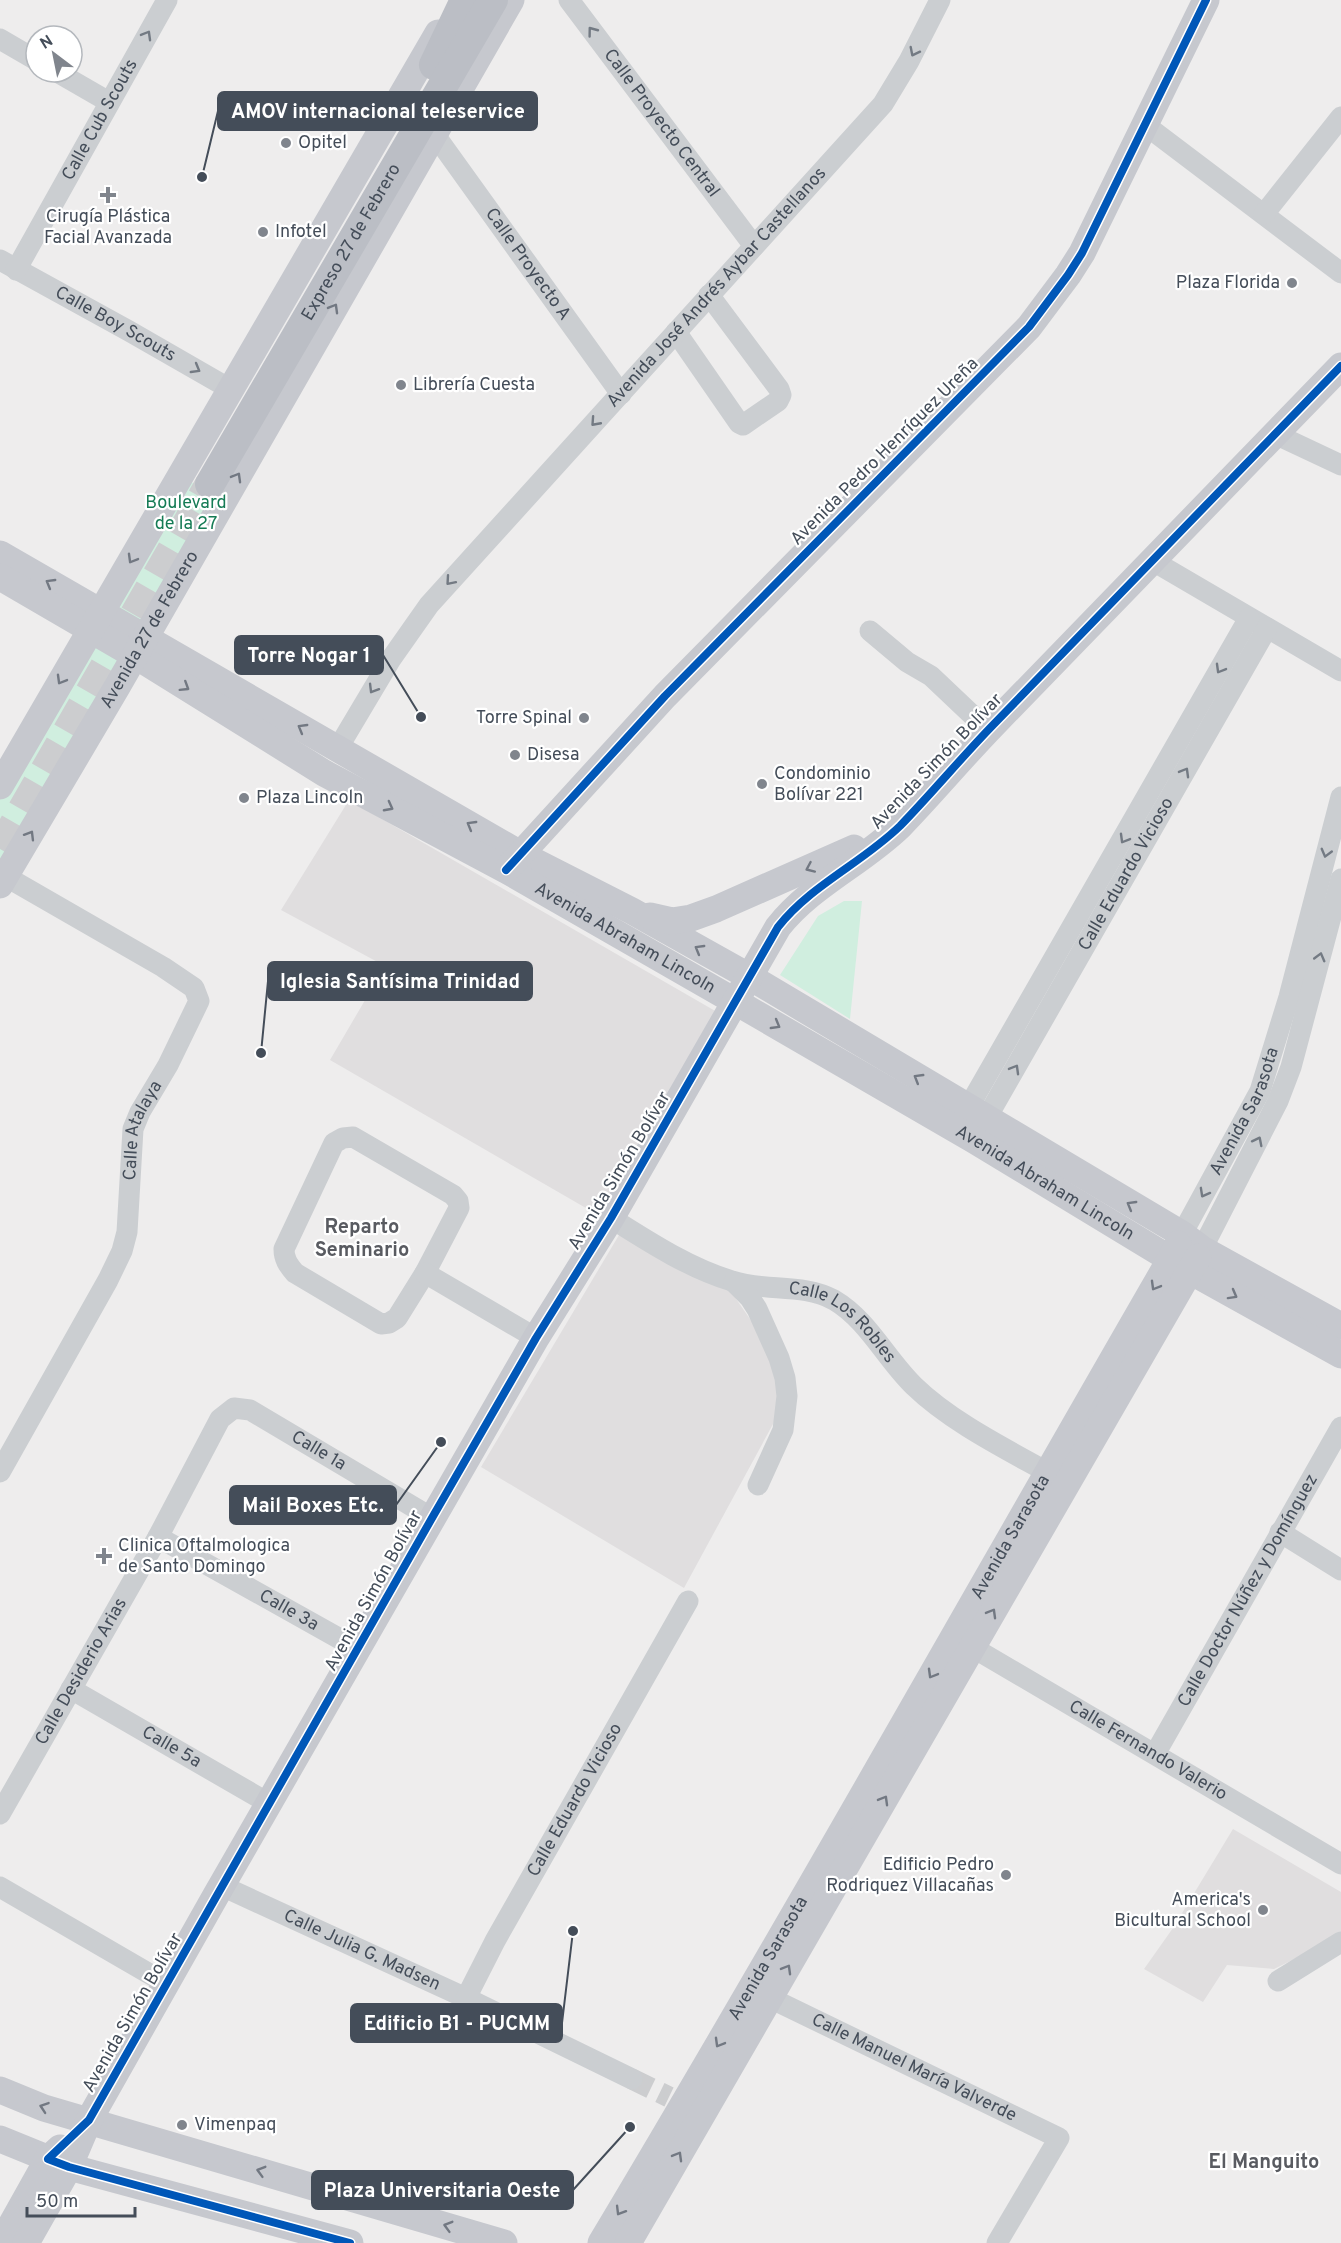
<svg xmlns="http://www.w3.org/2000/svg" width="1341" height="2243" viewBox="0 0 1341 2243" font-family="Overpass,sans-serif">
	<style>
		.education { fill: #e0dedf }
		.green { fill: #d0eedf }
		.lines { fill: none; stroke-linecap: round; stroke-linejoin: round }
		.minor-tunnel { stroke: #cccdcf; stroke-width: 21; stroke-dasharray: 21 10; stroke-linecap: butt }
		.highway-tunnel { stroke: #cccdcf; stroke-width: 30; stroke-dasharray: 30 15; stroke-linecap: butt }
		.minor { stroke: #cbced1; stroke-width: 21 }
		.major { stroke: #c6c8ce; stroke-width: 27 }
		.highway { stroke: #bbbec5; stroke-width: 30 }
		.cycleway-casing { stroke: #fff; stroke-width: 11 }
		.cycleway { stroke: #0057b8; stroke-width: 8 }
		.oneway { stroke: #737a83 }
		.oneway2 { stroke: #727882 }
		.poi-dot { fill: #80858d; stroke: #fff; stroke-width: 2 }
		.labels { text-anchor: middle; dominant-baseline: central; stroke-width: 4.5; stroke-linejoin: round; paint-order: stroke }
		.street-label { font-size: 18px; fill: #444d59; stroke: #fff }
		.poi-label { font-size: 18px; fill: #444d59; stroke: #fff; text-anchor: start }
		.park-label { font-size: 18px; fill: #157b55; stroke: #fff }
		.neighbourhood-label { font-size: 20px; font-weight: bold; fill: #595b61; stroke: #fff }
		.leader { fill: none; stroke: #444d59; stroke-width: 2 }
		.callout-dot { fill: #444d59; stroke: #fff; stroke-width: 2 }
		.callout { fill: #444d59; stroke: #444d59; stroke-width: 2 }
		.callout-label { font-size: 20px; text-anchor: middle; font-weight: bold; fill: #fff }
	</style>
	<rect width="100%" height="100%" fill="#eeeded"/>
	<path class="education" d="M349,800l368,212 -119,203 -268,-155 55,-94 -104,-56z
		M622,1230l108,60 37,54 14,39 -2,30 -95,175 -203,-121z
		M1233,1829l108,63v41l-22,14 -45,22 -47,-4 -24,37 -59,-33 29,-41z"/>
	<path class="green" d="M183,478l36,18 -219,379v-76z
		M844,901h18l-12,118 -70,-44 38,-59z"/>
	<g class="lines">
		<path class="minor-tunnel" d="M632,2079l37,18"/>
		<path class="highway-tunnel" d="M0,849l210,-365"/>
		<g class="minor">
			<path id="s1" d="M569,0l185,246"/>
			<path d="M0,39l36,21"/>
			<path d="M57,72l52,30"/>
			<path d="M1144,124l197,149"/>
			<path id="s2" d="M435,135l186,259"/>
			<path d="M1264,214l77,-97"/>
			<path id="s3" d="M0,260l129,71 101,58"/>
			<path id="s4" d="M16,270l151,-270"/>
			<path d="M676,332l63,91 4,2 35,-24 3,-6 -2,-6 -70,-94"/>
			<path d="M1275,434l66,31"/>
			<path d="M1153,561l188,110"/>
			<path d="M870,631l37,31 24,14 57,54"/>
			<path id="s5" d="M338,748l53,-89 38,-54 454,-501 26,-43 31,-61"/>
			<path d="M968,1108l281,-490"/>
			<path id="s6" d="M986,1119l281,-491"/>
			<path d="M353,1137l100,58 5,6 1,7 -34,65 -28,45 -8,5 -8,1 -86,-51c-7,-8 -11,-14 -11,-24l50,-106 9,-5z"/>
			<path id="s7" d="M611,1218c38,24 78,50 121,63 33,11 71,2 102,19 34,20 52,59 80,86 36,35 90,62 133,86"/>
			<path id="s8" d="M1182,1234l78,-143 29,-94 52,-200"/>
			<path d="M1202,1249l76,-148 13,-34 50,-188"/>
			<path d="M425,1273l111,65"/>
			<path d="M734,1282l16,16 7,11 22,49 6,20 2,18 -4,34 -25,55"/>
			<path id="s9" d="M0,1472l108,-192 14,-29 5,-19 6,-103 7,-17 28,-47 31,-64 -5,-13 -31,-21 -158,-91"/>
			<path d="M1280,1532l61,38"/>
			<path id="s10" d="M158,1537l200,112"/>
			<path id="s11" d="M960,1640l381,224"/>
			<path id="s12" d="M71,1689l199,115"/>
			<path id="s13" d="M1155,1754l186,-327"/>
			<path id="s14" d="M0,1814l158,-277 62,-118 14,-11 16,2 182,108"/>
			<path id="s15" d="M222,1886l244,112 166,81"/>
			<path d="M0,1887l167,97"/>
			<path d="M1278,1981l63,-39"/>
			<path id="s16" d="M466,1998l29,-57 193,-340"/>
			<path id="s17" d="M770,1998l289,140 -62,105"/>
		</g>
		<g class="major">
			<path d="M0,554l522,301 110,56 118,66 432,257 20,15 139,77"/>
			<path id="s18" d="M0,577l136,79 188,117 182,97 230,132 238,138 216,131 151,84"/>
			<path d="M0,786l438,-753"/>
			<path d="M509,867l156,-171 364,-369 39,-52 14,-22 124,-253"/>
			<path id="s19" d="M0,885l117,-198 394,-687"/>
			<path d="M650,916l22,5 19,-3 25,-9 138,-61"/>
			<path d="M0,2090l44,18 460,135"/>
			<path d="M0,2139l69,28 281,76"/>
			<path d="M1,2243l47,-84 12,-11"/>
			<path d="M26,2243l43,-76 20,-47 126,-223 321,-559 75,-120 167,-291c33,-42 84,-64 122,-101 32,-33 61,-68 93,-101 116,-119 232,-239 348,-359"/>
			<path id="s20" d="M601,2243c195,-326 380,-656 570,-985l7,-14"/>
			<path d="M628,2243l570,-986"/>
		</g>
		<g class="highway">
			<path d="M434,65l31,-65"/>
			<path id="s21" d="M210,484l283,-484"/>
		</g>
		<g class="cycleway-casing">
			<path id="cycleway" d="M506,870l159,-174 364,-369 39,-52 14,-22 124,-253
				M350,2243l-281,-76 -21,-8 41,-39 343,-602 104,-180 75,-120 167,-291c33,-42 84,-64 122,-101 32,-33 61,-68 93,-101 116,-119 232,-239 348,-359"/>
		</g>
		<use href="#cycleway" class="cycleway"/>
	</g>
	<defs><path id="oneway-chevron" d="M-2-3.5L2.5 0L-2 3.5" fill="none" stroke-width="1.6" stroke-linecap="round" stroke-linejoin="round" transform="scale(1.5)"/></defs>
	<g class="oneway">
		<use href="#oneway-chevron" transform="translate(592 31) rotate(-127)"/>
		<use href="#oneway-chevron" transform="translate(147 35) rotate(-60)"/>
		<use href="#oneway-chevron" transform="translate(914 52) rotate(117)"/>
		<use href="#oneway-chevron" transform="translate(196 369) rotate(30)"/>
		<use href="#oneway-chevron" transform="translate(595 422) rotate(132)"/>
		<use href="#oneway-chevron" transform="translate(450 581) rotate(131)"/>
		<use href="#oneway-chevron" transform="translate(1220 669) rotate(120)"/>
		<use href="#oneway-chevron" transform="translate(373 689) rotate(121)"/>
		<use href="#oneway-chevron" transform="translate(1185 772) rotate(-60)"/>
		<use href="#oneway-chevron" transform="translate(1124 839) rotate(120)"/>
		<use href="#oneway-chevron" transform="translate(1326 853) rotate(105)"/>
		<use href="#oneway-chevron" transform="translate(1320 957) rotate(-75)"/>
		<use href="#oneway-chevron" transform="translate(1015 1069) rotate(-60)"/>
		<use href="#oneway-chevron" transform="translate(1258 1141) rotate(-63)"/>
		<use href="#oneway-chevron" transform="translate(1204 1193) rotate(119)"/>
	</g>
	<g class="oneway2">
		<use href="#oneway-chevron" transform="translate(334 308) rotate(-60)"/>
		<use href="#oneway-chevron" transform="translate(237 477) rotate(-60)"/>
		<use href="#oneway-chevron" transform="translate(132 559) rotate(120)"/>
		<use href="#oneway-chevron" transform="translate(50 583) rotate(-150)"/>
		<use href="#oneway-chevron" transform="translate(61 680) rotate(120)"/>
		<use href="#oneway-chevron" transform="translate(185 687) rotate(32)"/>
		<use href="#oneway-chevron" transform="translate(302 728) rotate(-150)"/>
		<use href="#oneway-chevron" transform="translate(389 807) rotate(28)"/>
		<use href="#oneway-chevron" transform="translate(471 825) rotate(-150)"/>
		<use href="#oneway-chevron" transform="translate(30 835) rotate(-59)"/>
		<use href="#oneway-chevron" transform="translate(810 868) rotate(156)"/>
		<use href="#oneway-chevron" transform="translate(699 949) rotate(-150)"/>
		<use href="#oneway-chevron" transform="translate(776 1025) rotate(30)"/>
		<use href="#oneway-chevron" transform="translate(918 1078) rotate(-149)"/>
		<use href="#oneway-chevron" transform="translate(1131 1205) rotate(-150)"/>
		<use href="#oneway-chevron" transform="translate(1155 1286) rotate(120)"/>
		<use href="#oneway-chevron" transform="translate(1233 1295) rotate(29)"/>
		<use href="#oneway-chevron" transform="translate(992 1613) rotate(-60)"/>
		<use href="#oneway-chevron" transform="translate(932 1674) rotate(120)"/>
		<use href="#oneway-chevron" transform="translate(884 1800) rotate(-60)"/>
		<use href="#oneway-chevron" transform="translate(787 1969) rotate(-60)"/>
		<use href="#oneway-chevron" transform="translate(719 2043) rotate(120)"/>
		<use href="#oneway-chevron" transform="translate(44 2107) rotate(-161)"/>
		<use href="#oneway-chevron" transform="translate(678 2156) rotate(-60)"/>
		<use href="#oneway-chevron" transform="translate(261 2171) rotate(-164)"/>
		<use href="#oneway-chevron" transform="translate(620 2211) rotate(121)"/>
		<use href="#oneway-chevron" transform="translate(448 2226) rotate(-164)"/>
	</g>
	<g class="poi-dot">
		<circle cx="286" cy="143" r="6"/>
		<path d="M105 186h6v6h6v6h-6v6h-6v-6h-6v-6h6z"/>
		<circle cx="263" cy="232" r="6"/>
		<circle cx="1292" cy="283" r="6"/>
		<circle cx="401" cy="385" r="6"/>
		<circle cx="584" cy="718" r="6"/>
		<circle cx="515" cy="755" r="6"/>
		<circle cx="762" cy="784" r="6"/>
		<circle cx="244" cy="798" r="6"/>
		<path d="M101 1547h6v6h6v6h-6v6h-6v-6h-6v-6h6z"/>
		<circle cx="1006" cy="1875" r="6"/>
		<circle cx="1263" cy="1910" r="6"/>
		<circle cx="182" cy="2125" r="6"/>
	</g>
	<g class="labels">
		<g class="street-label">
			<text stroke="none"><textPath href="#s4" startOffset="172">Calle Cub Scouts</textPath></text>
			<text stroke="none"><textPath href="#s1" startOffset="154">Calle Proyecto Central</textPath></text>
			<text stroke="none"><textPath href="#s21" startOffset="280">Expreso 27 de Febrero</textPath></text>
			<text stroke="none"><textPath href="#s2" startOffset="159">Calle Proyecto A</textPath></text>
			<text stroke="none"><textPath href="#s5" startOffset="598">Avenida José Andrés Aybar Castellanos</textPath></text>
			<text stroke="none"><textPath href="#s3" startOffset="132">Calle Boy Scouts</textPath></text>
			<text transform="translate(885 452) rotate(-45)">Avenida Pedro Henríquez Ureña</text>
			<text stroke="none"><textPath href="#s19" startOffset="296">Avenida 27 de Febrero</textPath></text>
			<text transform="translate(937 762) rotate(-46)">Avenida Simón Bolívar</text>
			<text stroke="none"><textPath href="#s6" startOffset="282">Calle Eduardo Vicioso</textPath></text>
			<text stroke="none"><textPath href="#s18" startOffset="722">Avenida Abraham Lincoln</textPath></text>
			<text stroke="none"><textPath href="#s8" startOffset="138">Avenida Sarasota</textPath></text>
			<text stroke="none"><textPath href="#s9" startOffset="376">Calle Atalaya</textPath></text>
			<text transform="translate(620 1171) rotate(-59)">Avenida Simón Bolívar</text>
			<text stroke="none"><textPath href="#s18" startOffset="1208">Avenida Abraham Lincoln</textPath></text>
			<text stroke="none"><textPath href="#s7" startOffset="260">Calle Los Robles</textPath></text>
			<text stroke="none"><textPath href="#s14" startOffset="566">Calle 1a</textPath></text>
			<text stroke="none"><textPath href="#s20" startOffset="816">Avenida Sarasota</textPath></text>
			<text transform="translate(374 1591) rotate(-61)">Avenida Simón Bolívar</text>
			<text stroke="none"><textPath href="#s13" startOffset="188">Calle Doctor Núñez y Domínguez</textPath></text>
			<text stroke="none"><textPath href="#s10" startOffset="150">Calle 3a</textPath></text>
			<text stroke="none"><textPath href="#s14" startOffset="164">Calle Desiderio Arias</textPath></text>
			<text stroke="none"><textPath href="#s12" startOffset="116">Calle 5a</textPath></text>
			<text stroke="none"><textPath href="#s11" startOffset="218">Calle Fernando Valerio</textPath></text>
			<text stroke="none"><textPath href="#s16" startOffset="226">Calle Eduardo Vicioso</textPath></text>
			<text stroke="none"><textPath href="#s15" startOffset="154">Calle Julia G. Madsen</textPath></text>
			<text stroke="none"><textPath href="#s20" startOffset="330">Avenida Sarasota</textPath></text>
			<text transform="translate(133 2013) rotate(-60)">Avenida Simón Bolívar</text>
			<text stroke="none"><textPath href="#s17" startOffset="160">Calle Manuel María Valverde</textPath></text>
		</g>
		<g class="poi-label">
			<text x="298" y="143">Opitel</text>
			<text x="108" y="217" text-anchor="middle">Cirugía Plástica<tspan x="108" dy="21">Facial Avanzada</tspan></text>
			<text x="275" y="232">Infotel</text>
			<text x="1280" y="283" text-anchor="end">Plaza Florida</text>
			<text x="413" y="385">Librería Cuesta</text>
			<text x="572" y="718" text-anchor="end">Torre Spinal</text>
			<text x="527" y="755">Disesa</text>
			<text x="774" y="774">Condominio<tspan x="774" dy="21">Bolívar 221</tspan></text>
			<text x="256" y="798">Plaza Lincoln</text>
			<text x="118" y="1546">Clinica Oftalmologica<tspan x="118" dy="21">de Santo Domingo</tspan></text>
			<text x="994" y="1865" text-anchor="end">Edificio Pedro<tspan x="994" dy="21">Rodriquez Villacañas</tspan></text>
			<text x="1251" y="1900" text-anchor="end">America's<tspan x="1251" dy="21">Bicultural School</tspan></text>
			<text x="194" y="2125">Vimenpaq</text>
		</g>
		<g class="park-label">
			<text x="186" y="503">Boulevard<tspan x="186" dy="21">de la 27</tspan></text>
		</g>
		<g class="neighbourhood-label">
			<text x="362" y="1228">Reparto<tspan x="362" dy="23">Seminario</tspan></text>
			<text x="1264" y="2163">El Manguito</text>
		</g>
	</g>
	<path class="leader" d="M202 177L218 111M421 717L383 655M261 1053L268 981M441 1442L396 1505M573 1931L562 2023M630 2127L573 2190"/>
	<g class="callout-dot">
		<circle cx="202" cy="177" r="6"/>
		<circle cx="421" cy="717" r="6"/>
		<circle cx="261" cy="1053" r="6"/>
		<circle cx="441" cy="1442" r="6"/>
		<circle cx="573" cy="1931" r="6"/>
		<circle cx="630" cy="2127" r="6"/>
	</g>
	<g class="callout">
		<rect x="218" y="92" width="319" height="38" rx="6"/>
		<rect x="235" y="636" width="148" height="38" rx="6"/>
		<rect x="268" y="962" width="264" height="38" rx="6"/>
		<rect x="230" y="1486" width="166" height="38" rx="6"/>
		<rect x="351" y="2004" width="211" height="38" rx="6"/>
		<rect x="312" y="2171" width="261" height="38" rx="6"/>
	</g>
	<g class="callout-label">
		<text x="378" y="118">AMOV internacional teleservice</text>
		<text x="309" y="662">Torre Nogar 1</text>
		<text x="400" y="988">Iglesia Santísima Trinidad</text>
		<text x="313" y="1512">Mail Boxes Etc.</text>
		<text x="457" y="2030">Edificio B1 - PUCMM</text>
		<text x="442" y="2197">Plaza Universitaria Oeste</text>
	</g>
	<g transform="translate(54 54) rotate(328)"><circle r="28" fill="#ffffff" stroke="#b4b8bd" stroke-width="1.5"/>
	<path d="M0-4.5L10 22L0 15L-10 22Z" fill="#80858d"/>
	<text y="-9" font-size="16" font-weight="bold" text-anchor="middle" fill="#444d59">N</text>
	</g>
	<path d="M27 2207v9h108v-9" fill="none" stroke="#444d59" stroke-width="3"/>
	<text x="36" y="2207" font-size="18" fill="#444d59" stroke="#ffffff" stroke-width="4.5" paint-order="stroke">50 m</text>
</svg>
